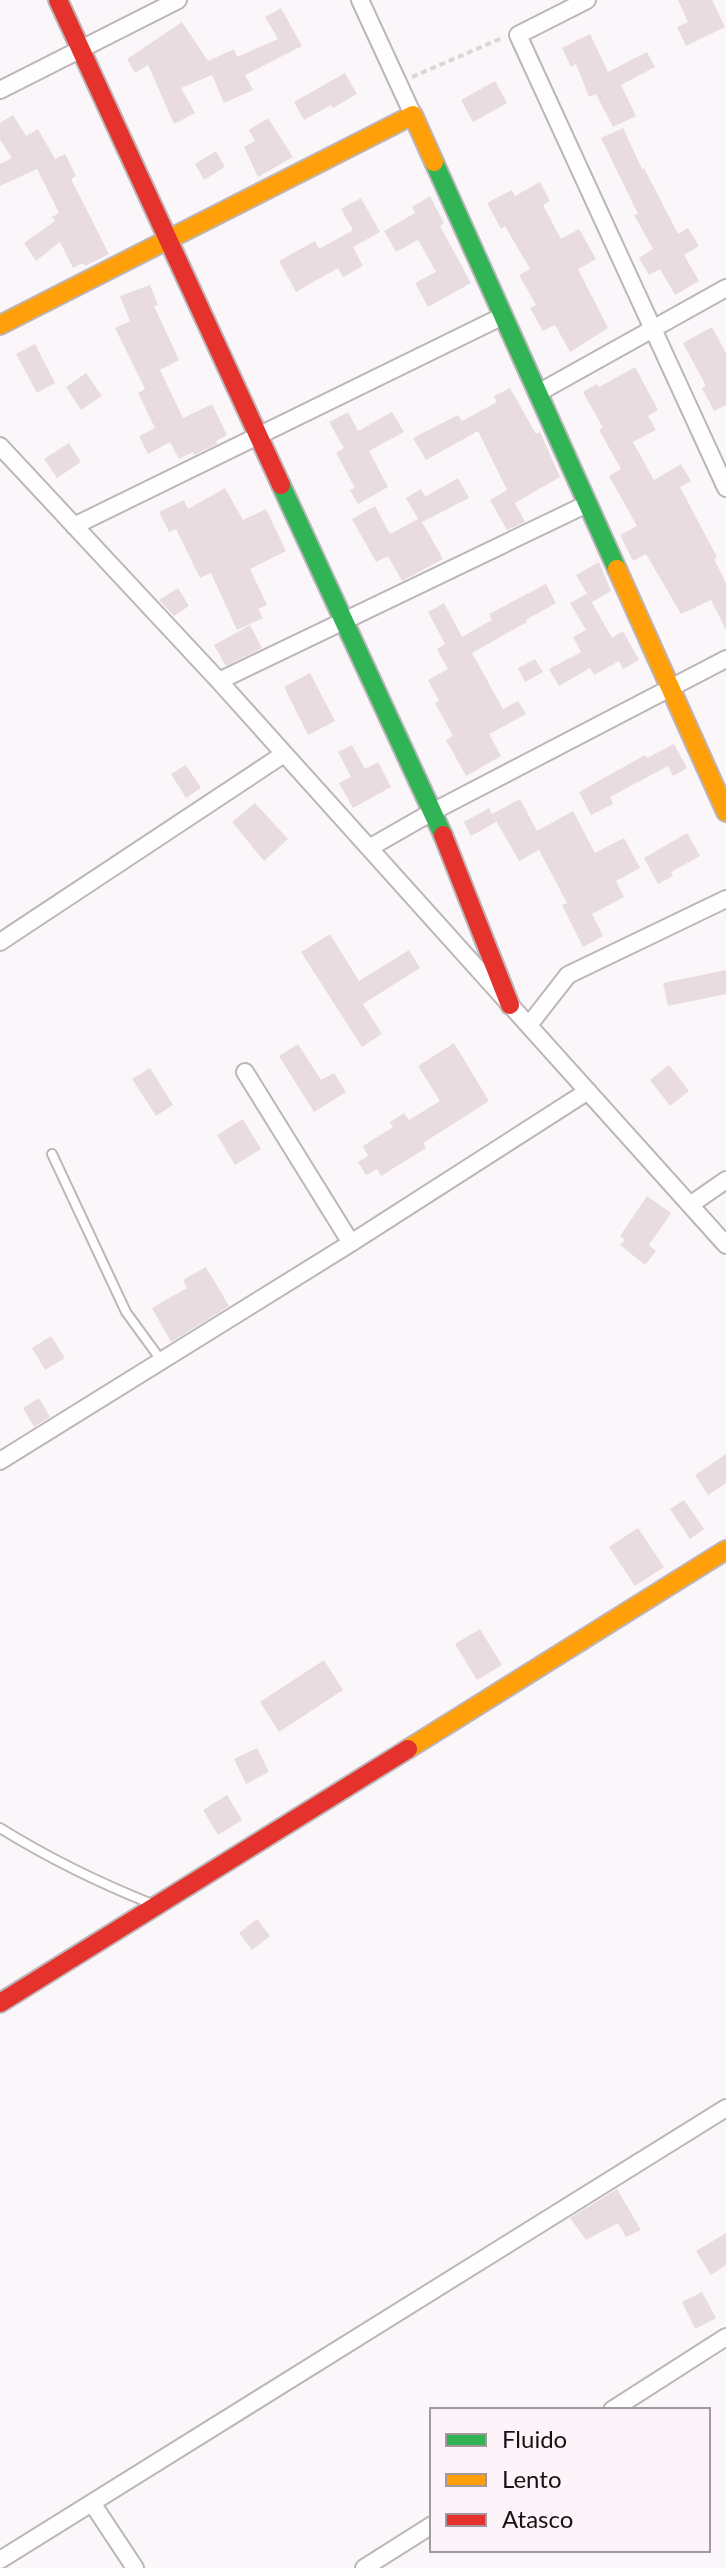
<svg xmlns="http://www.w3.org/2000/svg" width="726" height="2568" viewBox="0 0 726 2568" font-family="Lato,sans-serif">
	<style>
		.building { fill: #e9dce0 }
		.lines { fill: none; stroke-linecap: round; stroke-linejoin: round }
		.lane-casing { stroke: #bcb6b9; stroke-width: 12 }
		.street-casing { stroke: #bcb6b9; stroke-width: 20 }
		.fast-casing { stroke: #bcb6b9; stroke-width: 22 }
		.slow-casing { stroke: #bcb6b9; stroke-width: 22 }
		.jam-casing { stroke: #bcb6b9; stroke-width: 22 }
		.path { stroke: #d8d7d8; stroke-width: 4; stroke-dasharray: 6 4; stroke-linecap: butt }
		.lane { stroke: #fefefe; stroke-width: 8 }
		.street { stroke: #fefefe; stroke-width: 16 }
		.fast { stroke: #30b455; stroke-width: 18 }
		.slow { stroke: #ff9f0a; stroke-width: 18 }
		.jam { stroke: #e5322d; stroke-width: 18 }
	</style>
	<rect width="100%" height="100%" fill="#fbf6f9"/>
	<path class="building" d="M678,0h34l13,27 -39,19 -9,-19 11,-5z
		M281,8l21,38 -57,29 8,15 -29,13 -12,-28 -31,13 14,25 -21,11 -26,-59 -13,8 -8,-14 55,-37 26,39 26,-12 3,8 41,-18 -13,-22z
		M590,34l18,38 39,-20 8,15 -34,18 15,31 -23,11 -17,-33 -7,3 -13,-33 -5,3 -9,-19z
		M345,73l12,21 -24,14 -2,-3 -27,15 -10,-18z
		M495,81l12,22 -34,19 -12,-22z
		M13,115l13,21 12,-7 17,30 10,-5 11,22 -5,3 38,75 -24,12 -2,-3 -10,5 -13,-26 -24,19 -12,-18 31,-22 -3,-4 7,-4 -22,-44 -37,17v-22l12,-6 -12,-18v-17z
		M268,118l25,39 -35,20 -14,-30 11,-6 -6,-11z
		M623,128l19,41 2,-1 34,66 10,-6 11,18 -15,9 15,26 -24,14 -15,-26 -11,6 -10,-17 14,-9 -19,-34 4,-1 -37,-76z
		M216,151l9,16 -21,13 -9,-16z
		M540,182l10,19 -7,4 18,34 18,-10 17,30 -18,10 30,59 -38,24 -15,-27 -12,6 -13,-23 6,-3 -17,-30 11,-6 -25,-43 -4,3 -14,-26 25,-13 3,6z
		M430,196l14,27 -4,3 31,57 -43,24 -13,-24 21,-11 -18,-32 -22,12 -12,-21 31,-18 -3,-6z
		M361,198l19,34 -27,15 10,19 -20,11 -5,-9 -42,24 -17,-31 36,-20 4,8 34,-19 -12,-21z
		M150,285l8,20 -4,1 25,54 -19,10 23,48 29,-14 15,31 -11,6 1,3 -23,11 -1,-3 -14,7 -9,-17 -22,12 -9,-18 16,-8 -17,-35 7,-4 -30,-61 15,-7 -10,-25z
		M712,327l14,26v52l-12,6 -12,-23 4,-2 -23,-43z
		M35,344l20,39 -18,10 -21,-39z
		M635,367l23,43 -10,6 8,14 -23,12 21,38 27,-16 10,17 -11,6 37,70 -3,2 12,24v47l-15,-30 -30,14 -35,-60 -13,7 -13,-26 17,-9 -28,-50 12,-7 -22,-39 4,-2 -20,-36 14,-8 2,3z
		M86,373l16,23 -21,14 -15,-23z
		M510,388l26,46 4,-2 20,45 -45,26 10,19 -18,8 -17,-30 17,-10 -29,-59 -52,29 -13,-22 45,-23 4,6 35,-19 -3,-6z
		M348,412l10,19 34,-19 12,20 -35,19 19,36 -30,17 -8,-14 5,-2 -19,-35 8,-5 -15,-26z
		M69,443l12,19 -24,16 -13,-19z
		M458,478l11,20 -47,24 21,37 -41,22 -14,-25 -12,6 -24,-43 23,-13 15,28 28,-15 -12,-21 15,-9 4,8z
		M225,488l18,32 23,-11 20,42 -36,18 17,36 -9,4 5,9 -26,12 -26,-57 -11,5 -24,-49 -7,3 -10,-20 25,-12 4,9z
		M599,562l12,29 -19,11 -16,-27z
		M546,584l10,19 -30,17 1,2 -55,31 31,56 15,-8 8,13 -37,20 12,22 -35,20 -20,-36 7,-4 -18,-33 4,-2 -11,-21 20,-11 -11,-20 8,-5 -17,-32 16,-9 18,34 30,-17 -3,-6z
		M178,588l11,18 -15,10 -15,-16z
		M587,594l25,44 11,-7 16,29 -16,9 -4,-8 -25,14 -4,-7 -31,18 -10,-17 32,-17 -8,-15 13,-7 -16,-27z
		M250,625l12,23 -36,18 -12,-21z
		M535,659l8,13 -18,10 -7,-14z
		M310,673l25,48 -27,14 -24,-48z
		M674,744l13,24 -14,8 -5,-10 -58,31 3,7 -22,11 -12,-23 66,-37 2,3z
		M352,745l13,24 13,-7 13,25 -38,21 -14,-25 12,-6 -13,-25z
		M186,765l15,23 -15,10 -15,-24z
		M520,799l17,32 36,-20 22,42 29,-15 16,30 -24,13 8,16 -32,17 11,22 -20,11 -21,-42 5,-2 -28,-53 -20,11 -27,-47z
		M255,803l33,36 -24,22 -32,-39z
		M489,808l7,14 -25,14 -7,-14z
		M687,833l13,23 -29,16 2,4 -15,8 -14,-26z
		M330,934l29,47 50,-31 11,18 -57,36 19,30 -20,13 -61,-95z
		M726,970v24l-58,12 -5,-23z
		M454,1043l35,58 -66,42 3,5 -45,28 -4,-7 -11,6 -8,-13 10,-6 -5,-10 30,-19 -3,-5 14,-9 5,7 31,-19 -22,-35z
		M298,1044l23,36 13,-7 12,19 -32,20 -35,-56z
		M669,1065l20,26 -19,15 -20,-26z
		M150,1068l23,37 -17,11 -24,-37z
		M243,1119l18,30 -26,16 -18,-30z
		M647,1196l24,17 -22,32 7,6 -11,14 -25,-20 5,-5 -5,-4z
		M206,1267l23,39 -58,36 -19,-34 35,-20 -4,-8z
		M51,1336l14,22 -20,12 -13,-22z
		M39,1398l11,19 -16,10 -11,-19z
		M726,1454v29l-18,12 -13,-20z
		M684,1500l20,29 -14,10 -20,-30z
		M638,1528l26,39 -29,19 -26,-39z
		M480,1629l22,36 -25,15 -22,-36z
		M324,1660l19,30 -64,42 -19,-30z
		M257,1748l12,24 -23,12 -12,-25z
		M227,1795l15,25 -24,15 -15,-25z
		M257,1919l13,17 -18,14 -13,-17z
		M617,2189l24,41 -15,7 -8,-14 -32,17 -16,-22z
		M726,2233v32l-15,10 -15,-24z
		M702,2292l14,26 -21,11 -13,-27z"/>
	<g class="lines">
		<g class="lane-casing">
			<path id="lane" d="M52,1154l74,158 35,48
				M0,1828c50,31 97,54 152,76"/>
		</g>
		<g class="street-casing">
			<path id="street" d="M360,0l53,115
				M587,0l-69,35 208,453
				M0,90l178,-90
				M538,393l188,-105
				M0,446l219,235 507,564
				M74,526l429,-210
				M219,681l368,-177
				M369,848l63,-36 294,-153
				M0,942l284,-188
				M529,1025l39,-50 158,-76
				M245,1072l106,171
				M690,1205l36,-25
				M0,1461l351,-218 237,-152
				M612,2410l114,-73
				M92,2503l43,65
				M0,2560l726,-452
				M364,2568l68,-43"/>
		</g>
		<g class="fast-casing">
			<path id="fast" d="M434,162l183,407
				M281,485l162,350"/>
		</g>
		<g class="slow-casing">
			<path id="slow" d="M0,325l413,-210 21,47
				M617,569l109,243
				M408,1749l318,-199"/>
		</g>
		<g class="jam-casing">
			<path id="jam" d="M58,0l223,485
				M443,835l67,170
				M0,2003l408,-254"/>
		</g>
		<path class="path" d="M412,77l90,-39"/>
		<use href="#lane" class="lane"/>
		<use href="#street" class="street"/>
		<use href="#fast" class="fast"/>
		<use href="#slow" class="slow"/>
		<use href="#jam" class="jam"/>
	</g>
	<rect x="430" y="2408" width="280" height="144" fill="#fdf4f9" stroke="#a1999d" stroke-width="2"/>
	<rect x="446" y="2434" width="40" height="12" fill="#30b455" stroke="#a1999d" stroke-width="2"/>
	<text x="502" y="2448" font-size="24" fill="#171014">Fluido</text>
	<rect x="446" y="2474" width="40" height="12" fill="#ff9f0a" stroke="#a1999d" stroke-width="2"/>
	<text x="502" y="2488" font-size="24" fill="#171014">Lento</text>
	<rect x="446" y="2514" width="40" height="12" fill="#e5322d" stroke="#a1999d" stroke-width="2"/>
	<text x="502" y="2528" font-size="24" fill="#171014">Atasco</text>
</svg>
